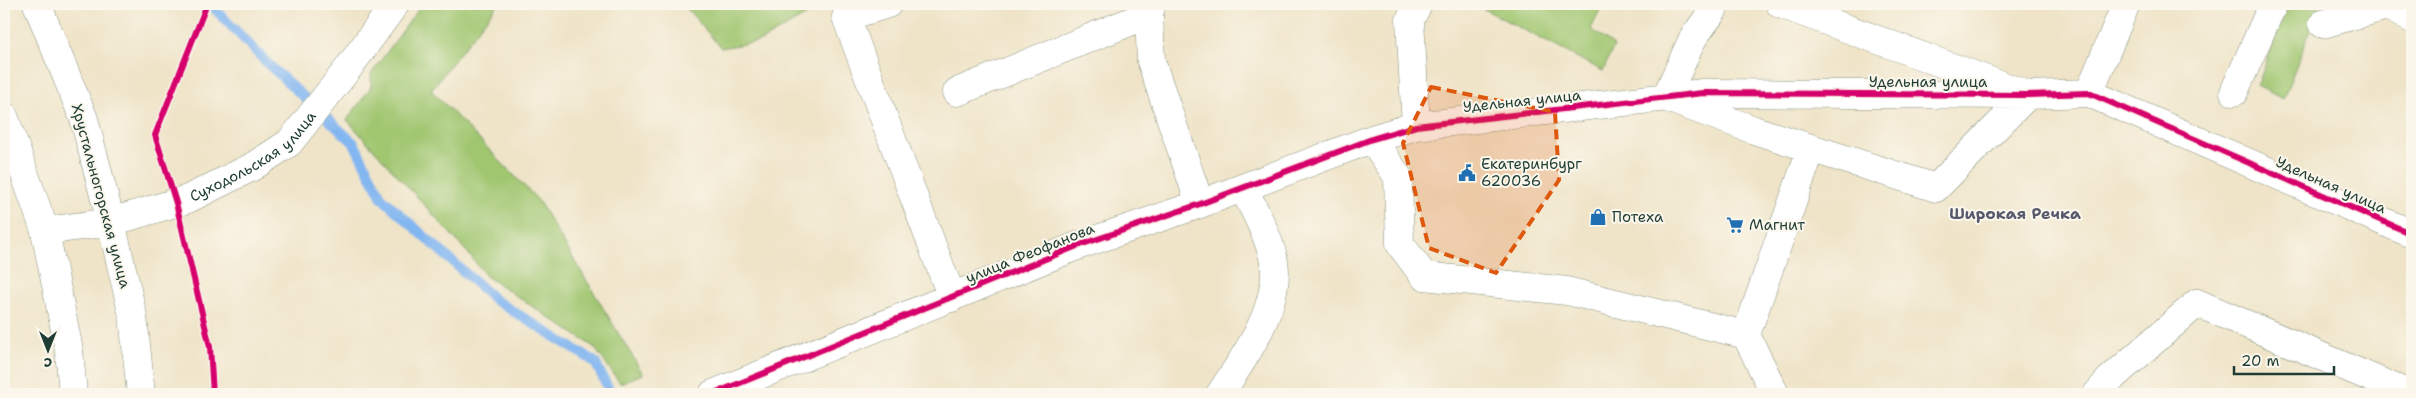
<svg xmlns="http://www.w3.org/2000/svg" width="2416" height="398" viewBox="0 0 2416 398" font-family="'Shantell Sans',sans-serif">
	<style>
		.green { fill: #a0c670; stroke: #608252 }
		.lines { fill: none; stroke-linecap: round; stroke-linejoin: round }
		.stream { stroke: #82b6f0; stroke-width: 10 }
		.minor-casing { stroke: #87907e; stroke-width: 29 }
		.major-casing { stroke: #87907e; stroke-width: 29 }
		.minor { stroke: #fff; stroke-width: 28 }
		.major { stroke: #fff; stroke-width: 28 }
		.cycleway-casing { stroke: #fbf7ec; stroke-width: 9 }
		.cycleway { stroke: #d6006c; stroke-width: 6 }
		.marked { fill: #de580e; fill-opacity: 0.2; stroke: #de580e; stroke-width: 4; stroke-dasharray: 10 6; stroke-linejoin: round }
		.labels { text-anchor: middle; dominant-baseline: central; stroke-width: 4; stroke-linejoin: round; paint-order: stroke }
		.street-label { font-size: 15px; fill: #1f3d34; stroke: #fbf7ec }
		.poi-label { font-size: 15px; fill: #1f3d34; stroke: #fbf7ec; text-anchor: start }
		.neighbourhood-label { font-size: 16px; font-weight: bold; fill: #575a6d; stroke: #fbf7ec }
	</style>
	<rect width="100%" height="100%" fill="#fbf7ec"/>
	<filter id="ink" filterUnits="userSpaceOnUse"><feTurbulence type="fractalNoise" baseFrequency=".02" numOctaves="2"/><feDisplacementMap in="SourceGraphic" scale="10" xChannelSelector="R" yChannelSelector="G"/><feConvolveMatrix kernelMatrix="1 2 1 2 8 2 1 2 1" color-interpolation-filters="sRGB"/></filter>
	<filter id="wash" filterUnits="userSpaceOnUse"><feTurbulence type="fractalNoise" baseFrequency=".0096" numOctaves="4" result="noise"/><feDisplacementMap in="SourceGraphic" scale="20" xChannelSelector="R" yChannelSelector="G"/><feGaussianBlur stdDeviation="1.12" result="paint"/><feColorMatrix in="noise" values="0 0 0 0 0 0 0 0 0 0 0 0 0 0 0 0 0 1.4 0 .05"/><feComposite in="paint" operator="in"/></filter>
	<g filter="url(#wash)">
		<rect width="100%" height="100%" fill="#efe4c8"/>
		<path class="green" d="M422,4h76l-67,86 107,110 105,174 -23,9 -26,-36 -108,-71 -18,-23 -121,-133 24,-33v-13z
			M683,4h143l-65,37 -40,7z
			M1479,4h124l-12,25 23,17 -11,25 -125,-65z
			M2289,4h32l-38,95 -26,-13z"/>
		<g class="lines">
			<path class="stream" d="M210,4l59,61 85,78 28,55 113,102 100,62 16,32"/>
		</g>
	</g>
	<g filter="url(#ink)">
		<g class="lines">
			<g class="minor-casing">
				<path id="minor" d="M37,4l47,115 27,103
					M888,4l-42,13 106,281
					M1149,14l2,47 49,143
					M2323,24l64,-18 25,13
					M957,92l192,-78 3,-10
					M2234,92l39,-88
					M2089,93l37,-89
					M1666,97l27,-59 20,-27 1,-7
					M1670,99l84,31 182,58 92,-93 -248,-91
					M4,116l41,115
					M1416,126l-6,-106 8,-16
					M1372,139l26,38 2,67 24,32 143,15 179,44 29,59
					M1746,335l65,-186
					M713,394l364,-148 123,-42 172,-65 44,-13 287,-33 325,2 61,-2 323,141
					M1220,394c23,-35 54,-77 55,-121 0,-26 -20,-62 -32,-85
					M2097,394l11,-13 89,-78 212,91"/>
			</g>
			<g class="major-casing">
				<g id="major">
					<path d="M111,222l22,94 8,78"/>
					<path id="s1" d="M73,394l-4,-44 -24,-119 66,-9 77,-23 64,-32 37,-24 58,-73 48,-66"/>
				</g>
			</g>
			<use href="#minor" class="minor"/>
			<use href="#major" class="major"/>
			<g class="cycleway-casing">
				<path id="cycleway" d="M207,4l-52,131 21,68 34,144 3,47
					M713,394l364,-148 123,-42 172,-65 44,-13 287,-33 325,2 61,-2 323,141"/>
			</g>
			<use href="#cycleway" class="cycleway"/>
		</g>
	</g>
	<path class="marked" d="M1431,87l124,25 4,68 -63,93 -67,-25 -26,-105z"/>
	<defs>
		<g id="civic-bare" transform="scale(1.35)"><path d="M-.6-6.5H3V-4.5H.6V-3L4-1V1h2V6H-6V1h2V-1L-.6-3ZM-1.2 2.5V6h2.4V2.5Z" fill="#1f6fb2" stroke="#fbf7ec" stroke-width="2.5" paint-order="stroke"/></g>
		<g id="shop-bare" transform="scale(1.35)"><path d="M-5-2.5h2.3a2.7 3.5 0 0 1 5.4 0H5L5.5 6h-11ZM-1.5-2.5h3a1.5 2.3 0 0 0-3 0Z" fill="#1f6fb2" stroke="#fbf7ec" stroke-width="2.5" paint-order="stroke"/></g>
		<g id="supermarket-bare" transform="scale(1.35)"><path d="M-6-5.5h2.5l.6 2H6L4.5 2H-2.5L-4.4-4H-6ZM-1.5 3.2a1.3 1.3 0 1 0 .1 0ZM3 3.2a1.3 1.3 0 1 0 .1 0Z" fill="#1f6fb2" stroke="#fbf7ec" stroke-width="2.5" paint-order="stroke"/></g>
	</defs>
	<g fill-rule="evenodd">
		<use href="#civic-bare" x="1467" y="173"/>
		<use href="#shop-bare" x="1598" y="217"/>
		<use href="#supermarket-bare" x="1735" y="225"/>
	</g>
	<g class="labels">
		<g class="street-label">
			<text x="1928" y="82">Удельная улица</text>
			<text transform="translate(1522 101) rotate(-6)">Удельная улица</text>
			<text stroke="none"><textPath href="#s1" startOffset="391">Суходольская улица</textPath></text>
			<text transform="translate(2331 185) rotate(24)">Удельная улица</text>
			<text transform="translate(101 196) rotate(75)">Хрустальногорская улица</text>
			<text transform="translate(1030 253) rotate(-22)">улица Феофанова</text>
		</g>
		<g class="poi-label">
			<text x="1481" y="164">Екатеринбург<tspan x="1481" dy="17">620036</tspan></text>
			<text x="1612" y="217">Потеха</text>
			<text x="1749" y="225">Магнит</text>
		</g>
		<g class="neighbourhood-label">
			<text x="2015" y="213">Широкая Речка</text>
		</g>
	</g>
	<rect width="2416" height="398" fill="none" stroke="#fbf7ec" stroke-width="20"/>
	<g transform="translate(48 350) rotate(180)" stroke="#fbf7ec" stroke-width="4" paint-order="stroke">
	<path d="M0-4L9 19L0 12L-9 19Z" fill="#1f3d34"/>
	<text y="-8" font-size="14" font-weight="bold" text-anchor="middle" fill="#1f3d34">С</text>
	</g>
	<path d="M2234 366v8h100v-8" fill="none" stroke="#1f3d34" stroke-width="2.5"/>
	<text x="2241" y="366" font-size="15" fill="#1f3d34" stroke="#fbf7ec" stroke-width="4" paint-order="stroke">20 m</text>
</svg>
